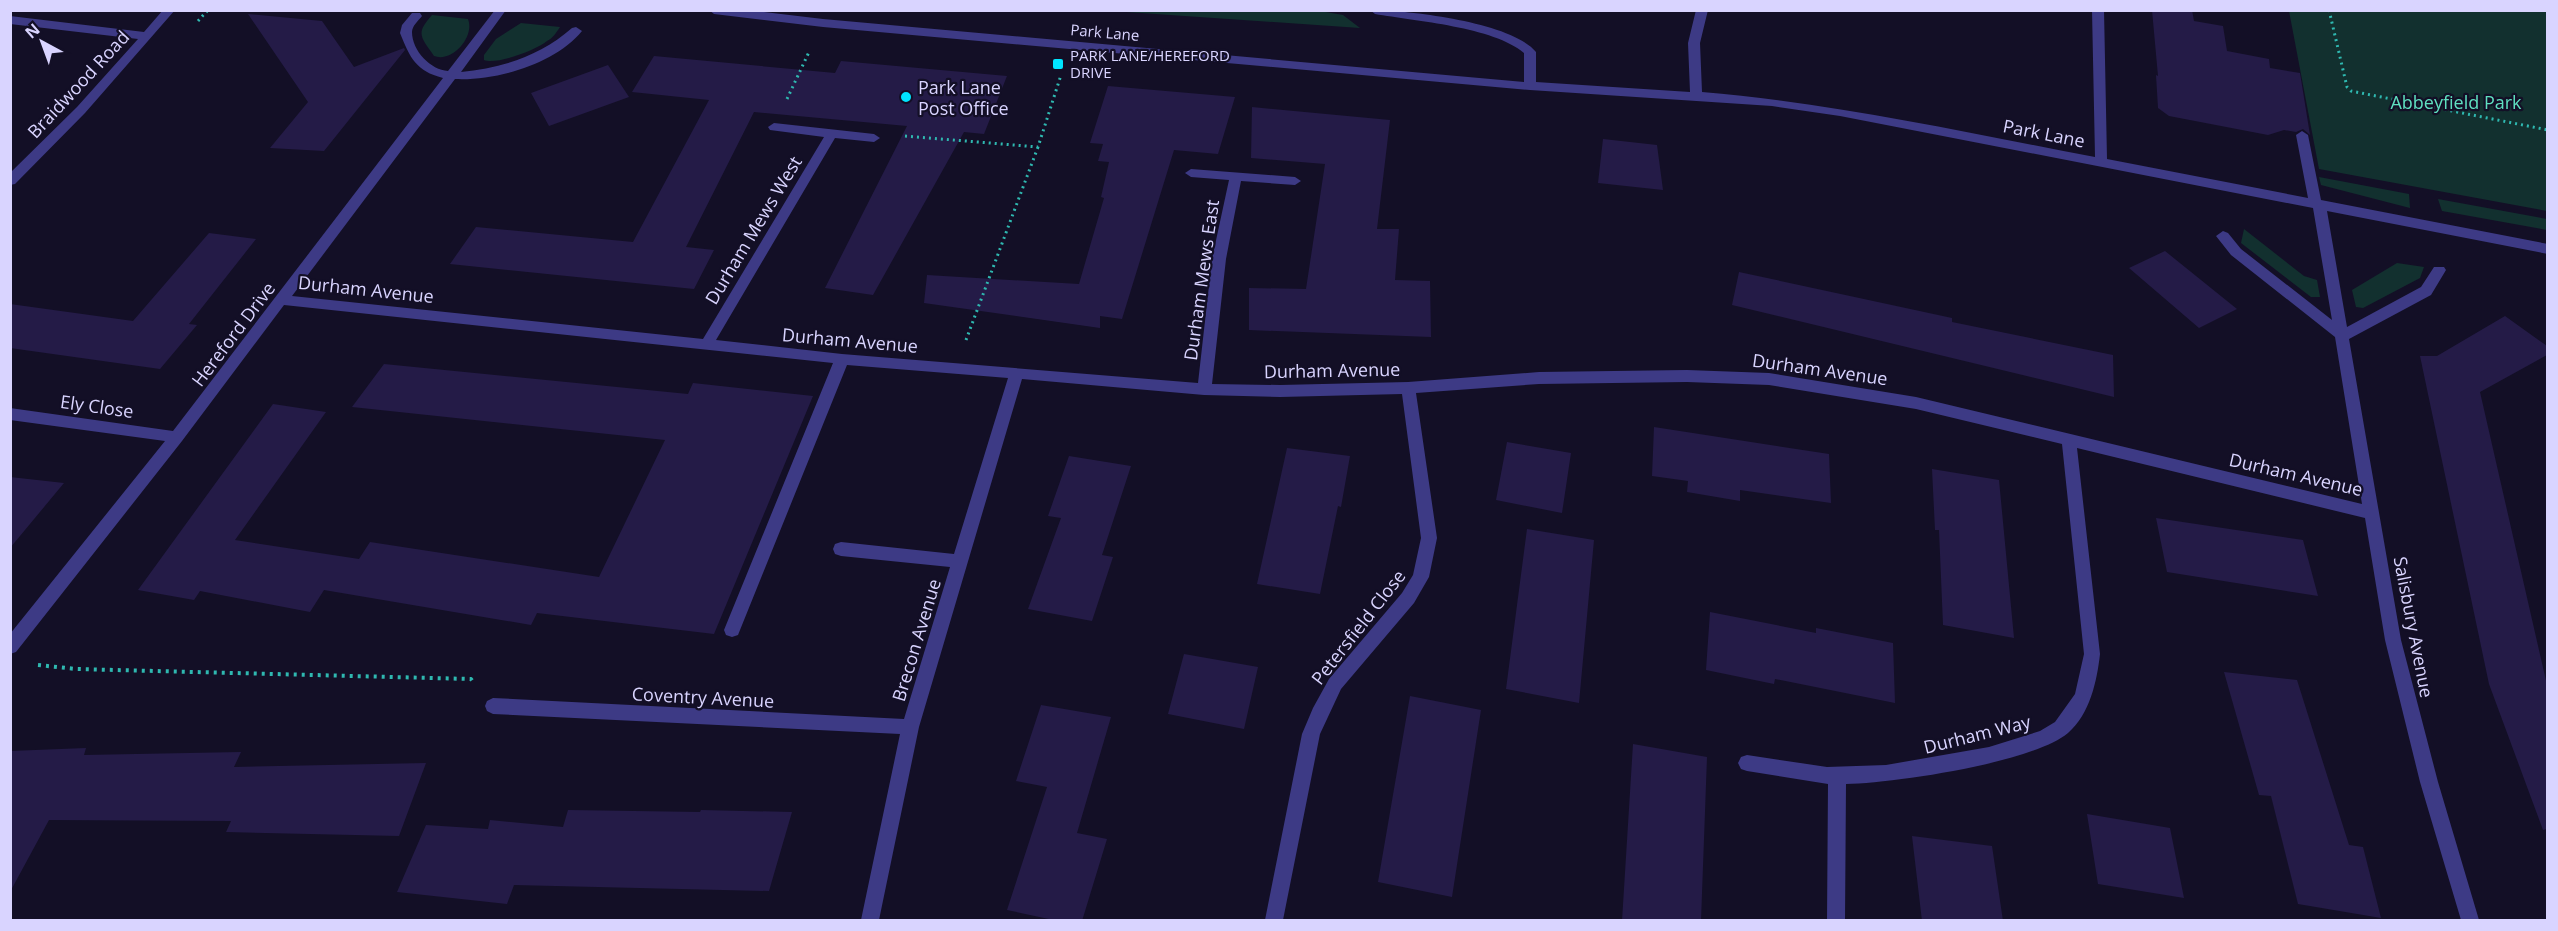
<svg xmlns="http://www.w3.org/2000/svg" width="2558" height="931" viewBox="0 0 2558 931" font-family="'Open Sans',sans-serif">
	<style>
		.green { fill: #12302f }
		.building { fill: #241b47 }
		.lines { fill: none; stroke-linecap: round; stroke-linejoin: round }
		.path-far1 { stroke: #2fb8b0; stroke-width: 3; stroke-dasharray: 2 4; stroke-linecap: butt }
		.path { stroke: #2fb8b0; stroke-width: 4; stroke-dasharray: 3 5; stroke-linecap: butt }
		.minor { fill: #3d3a85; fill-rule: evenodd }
		.poi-dot { fill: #00e5ff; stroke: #130f26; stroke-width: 2 }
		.labels { text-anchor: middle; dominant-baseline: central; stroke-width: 4.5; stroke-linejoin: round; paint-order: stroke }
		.far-street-label { font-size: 15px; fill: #d9d4ff; stroke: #130f26 }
		.far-poi-label { font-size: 15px; fill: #d9d4ff; stroke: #130f26; text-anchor: start }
		.street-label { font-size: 18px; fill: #d9d4ff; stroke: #130f26 }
		.poi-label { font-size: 18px; fill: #d9d4ff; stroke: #130f26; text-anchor: start }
		.park-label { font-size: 18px; fill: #5fe0c0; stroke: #130f26 }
	</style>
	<rect width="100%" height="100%" fill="#130f26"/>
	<path class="green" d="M1112,11h208l23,4 17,13z
		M2289,11h258v200l-228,-42z
		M432,15l36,4c7,17 -15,44 -34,37 -13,-19 -19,-22 -2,-41z
		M521,23l39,4c-4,6 -7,11 -13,14 -11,9 -50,24 -63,19v-5l12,-16z
		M2319,177l90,17 1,14 -89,-23z
		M2438,199l109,20v11l-105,-19z
		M2244,229l60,47 13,4 3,17h-9l-70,-54z
		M2397,263l27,4 -4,11 -57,30 -7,-1 -4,-17z"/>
	<path class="building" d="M2152,10h40l2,11 29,5 4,25 42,8 1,9 30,5 10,62 -7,-6 -7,3 -12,-2 -16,5 -99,-19 -11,-8 -2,-33 2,1z
		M248,14l74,7 32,46 50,-19 1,2 -81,101 -54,-3 38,-46z
		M654,56l181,17 6,-12 166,15 -23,58 -20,-2 -91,163 -48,-7 82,-162 -153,-14 -68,135 28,3 -20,39 -244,-25 26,-37 157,15 76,-142 -77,-8z
		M608,65l21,32 -80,29 -18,-33z
		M1108,86l127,11 -17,57 -44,-4 -52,169 -22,-3v12l-176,-25 3,-28 152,9 25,-86 -3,-1 8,-35 -11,-1 5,-17 -13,-1z
		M1252,107l138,13 -13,109h22l-4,51 35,1 1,56 -182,-7v-42l57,1 19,-125 -74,-6z
		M1603,139l54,6 6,45 -65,-7z
		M209,233l47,6 -67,85 8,1 -37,44 -150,-21v-44l123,17z
		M2165,251l72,58 -38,19 -70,-60z
		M1739,272l213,46v4l161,33 1,42 -382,-92z
		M2505,316l42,30v9l-67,37 67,293v144l-4,1 -54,-146 -69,-328h17z
		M384,364l304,30 5,-11 120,13 -99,238 -177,-21 -6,12 -207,-35 -14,22 -110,-21 -6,9 -56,-10 135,-186 53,8 -91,128 124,19 11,-17 229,35 66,-137 -313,-33z
		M1654,427l175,27 2,49 -91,-13v11l-53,-9 1,-11 -36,-5z
		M1507,442l64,11 -9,60 -66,-13z
		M1287,448l63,8 -9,51 -3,-1 -18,88 -63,-10z
		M1069,456l62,10 -29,89 11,2 -21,64 -64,-12 33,-91 -13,-2z
		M1932,469l67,11 15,158 -71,-13 -4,-95h-4z
		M10,477l54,6 -54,65z
		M2156,518l147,22 15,56 -151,-24z
		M1527,529l67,11 -15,163 -73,-14z
		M1710,612l106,21v-5l77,15 2,60 -120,-24 -1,5 -68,-14z
		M1184,654l74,13 -14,62 -76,-15z
		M2224,672l73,8 52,165 14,2 18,71 -83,-14 -27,-108 -12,-1z
		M1410,696l71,14 -29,187 -74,-15z
		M1041,705l70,12 -34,116 30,6 -25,82h-24l-51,-11 40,-123 -31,-6z
		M1633,744l74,13 -6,164h-79z
		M86,748l-2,7 157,-3 -7,15 192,-4 -27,73 -173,-4 5,-11 -182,-1 -39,72v-141z
		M568,810l132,2 1,-2 91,2 -23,79 -255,-6 -7,19 -110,-12 29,-67 62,4 2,-9 73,7z
		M2087,814l83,14 14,70 -86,-14z
		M1912,836l80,10 11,75h-81z"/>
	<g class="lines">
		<path class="path-far1" d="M2329,10l18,77 4,4 197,39
			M198,21l10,-11
			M787,99l22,-47
			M905,136l133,11 23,-72
			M966,340l72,-193"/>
		<path class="path" d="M38,665l38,4 395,10 2,3"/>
		<path class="minor" d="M163,10h12l-90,103 -70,71 -5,1v-12l67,-66 61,-68 -128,-15v-8l134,16z
			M495,10h11l-45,62c41,-4 79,-16 111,-44l4,-1 6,4c-27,33 -86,50 -127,48l-163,217 411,43 121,-202 -54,-7 -2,-3 6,-4 100,11 6,4 -6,4 -39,-4 -119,202 126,14 356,29 14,-124 17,-79 -38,-3 -6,-4 6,-4 104,8 6,4 -6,4 -54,-4 -15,78 -14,125 68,1 128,-3 131,-10 148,-2 82,3 147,24 446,107 -27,-167 -104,-82 -15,-19 7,-5 5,2 13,16 91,71 -19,-112 -473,-92 -68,-10 -242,-16 -707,-63 -109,-13 -5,-4h39l75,9 701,63v-29c-30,-26 -109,-32 -149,-39l-5,-4c37,0 142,12 166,42v30l154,10 -2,-49 8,-33h12l-8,33 2,49c133,11 262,40 393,65l-3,-147h12l3,149 201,39 -12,-63 6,-4 6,4 13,65 227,44v10l-221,-43 20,116 74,-40 13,-20h10l2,3 -15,25 -82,44 52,301 37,142 41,138h-18l-41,-138 -35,-142 -20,-122 -288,-70 23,206c-3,27 -10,60 -32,79 -36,30 -174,50 -222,51l-1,136h-18l1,-136 -81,-13 -6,-2 -3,-6 3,-6 6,-2 80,12 59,-2 103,-18 51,-16 15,-9 20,-28 9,-40 -22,-210 -146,-35 -147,-24 -82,-3 -148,2 -123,9 21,145 -8,39 -15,26 -73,86 -21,45 -37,186h-18l37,-186 11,-26 16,-29 73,-86 11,-18 8,-37 -19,-144 -122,3 -76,-2 -182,-16 -103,348 -40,193h-18l39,-186 -407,-20 -6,-3 -2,-5 2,-5 6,-3 411,21 46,-152 -109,-11 -6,-2 -2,-5 2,-5 6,-2 113,12 54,-176 -161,-13 -107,265 -2,5 -6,2 -6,-2 -2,-5 109,-267 -549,-58 -102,136 -166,211 -6,2v-20l155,-193 -155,-21v-12l163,23 270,-353c-27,-7 -33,-20 -43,-45l2,-8 10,-12h8l2,3c-4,5 -10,10 -10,16 0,19 19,38 36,39z"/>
	</g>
	<g class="poi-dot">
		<rect x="1052" y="58" width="12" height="12" rx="3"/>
		<circle cx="906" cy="97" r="6"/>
	</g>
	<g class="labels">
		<g class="far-street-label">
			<text transform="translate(1105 32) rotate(5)">Park Lane</text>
		</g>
		<g class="far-poi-label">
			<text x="1070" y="55">PARK LANE/HEREFORD<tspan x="1070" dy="17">DRIVE</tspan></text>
		</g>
		<g class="street-label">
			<text transform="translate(78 84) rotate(-47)">Braidwood Road</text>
			<text transform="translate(2044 133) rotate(11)">Park Lane</text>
			<text transform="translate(753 230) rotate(-59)">Durham Mews West</text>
			<text transform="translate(1201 280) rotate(-82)">Durham Mews East</text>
			<text transform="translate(366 289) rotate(6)">Durham Avenue</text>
			<text transform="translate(233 334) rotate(-53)">Hereford Drive</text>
			<text transform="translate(850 340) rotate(5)">Durham Avenue</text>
			<text transform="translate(1820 369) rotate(8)">Durham Avenue</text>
			<text transform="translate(1332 370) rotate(-1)">Durham Avenue</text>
			<text transform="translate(97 406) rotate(8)">Ely Close</text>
			<text transform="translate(2296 474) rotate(13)">Durham Avenue</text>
			<text transform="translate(1358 627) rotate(-52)">Petersfield Close</text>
			<text transform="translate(2414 627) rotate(79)">Salisbury Avenue</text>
			<text transform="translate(916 640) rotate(-73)">Brecon Avenue</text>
			<text transform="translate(703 697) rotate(3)">Coventry Avenue</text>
			<text transform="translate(1977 734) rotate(-14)">Durham Way</text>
		</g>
		<g class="poi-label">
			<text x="918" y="87">Park Lane<tspan x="918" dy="21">Post Office</tspan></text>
		</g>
		<g class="park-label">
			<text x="2456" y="102">Abbeyfield Park</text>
		</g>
	</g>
	<rect width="2558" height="931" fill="none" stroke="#d9d4ff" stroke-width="24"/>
	<g transform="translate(42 42) rotate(319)" stroke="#130f26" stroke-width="4.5" paint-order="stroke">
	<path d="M0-4.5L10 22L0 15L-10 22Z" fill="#d9d4ff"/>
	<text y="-9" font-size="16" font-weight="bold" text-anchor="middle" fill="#d9d4ff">N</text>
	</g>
</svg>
